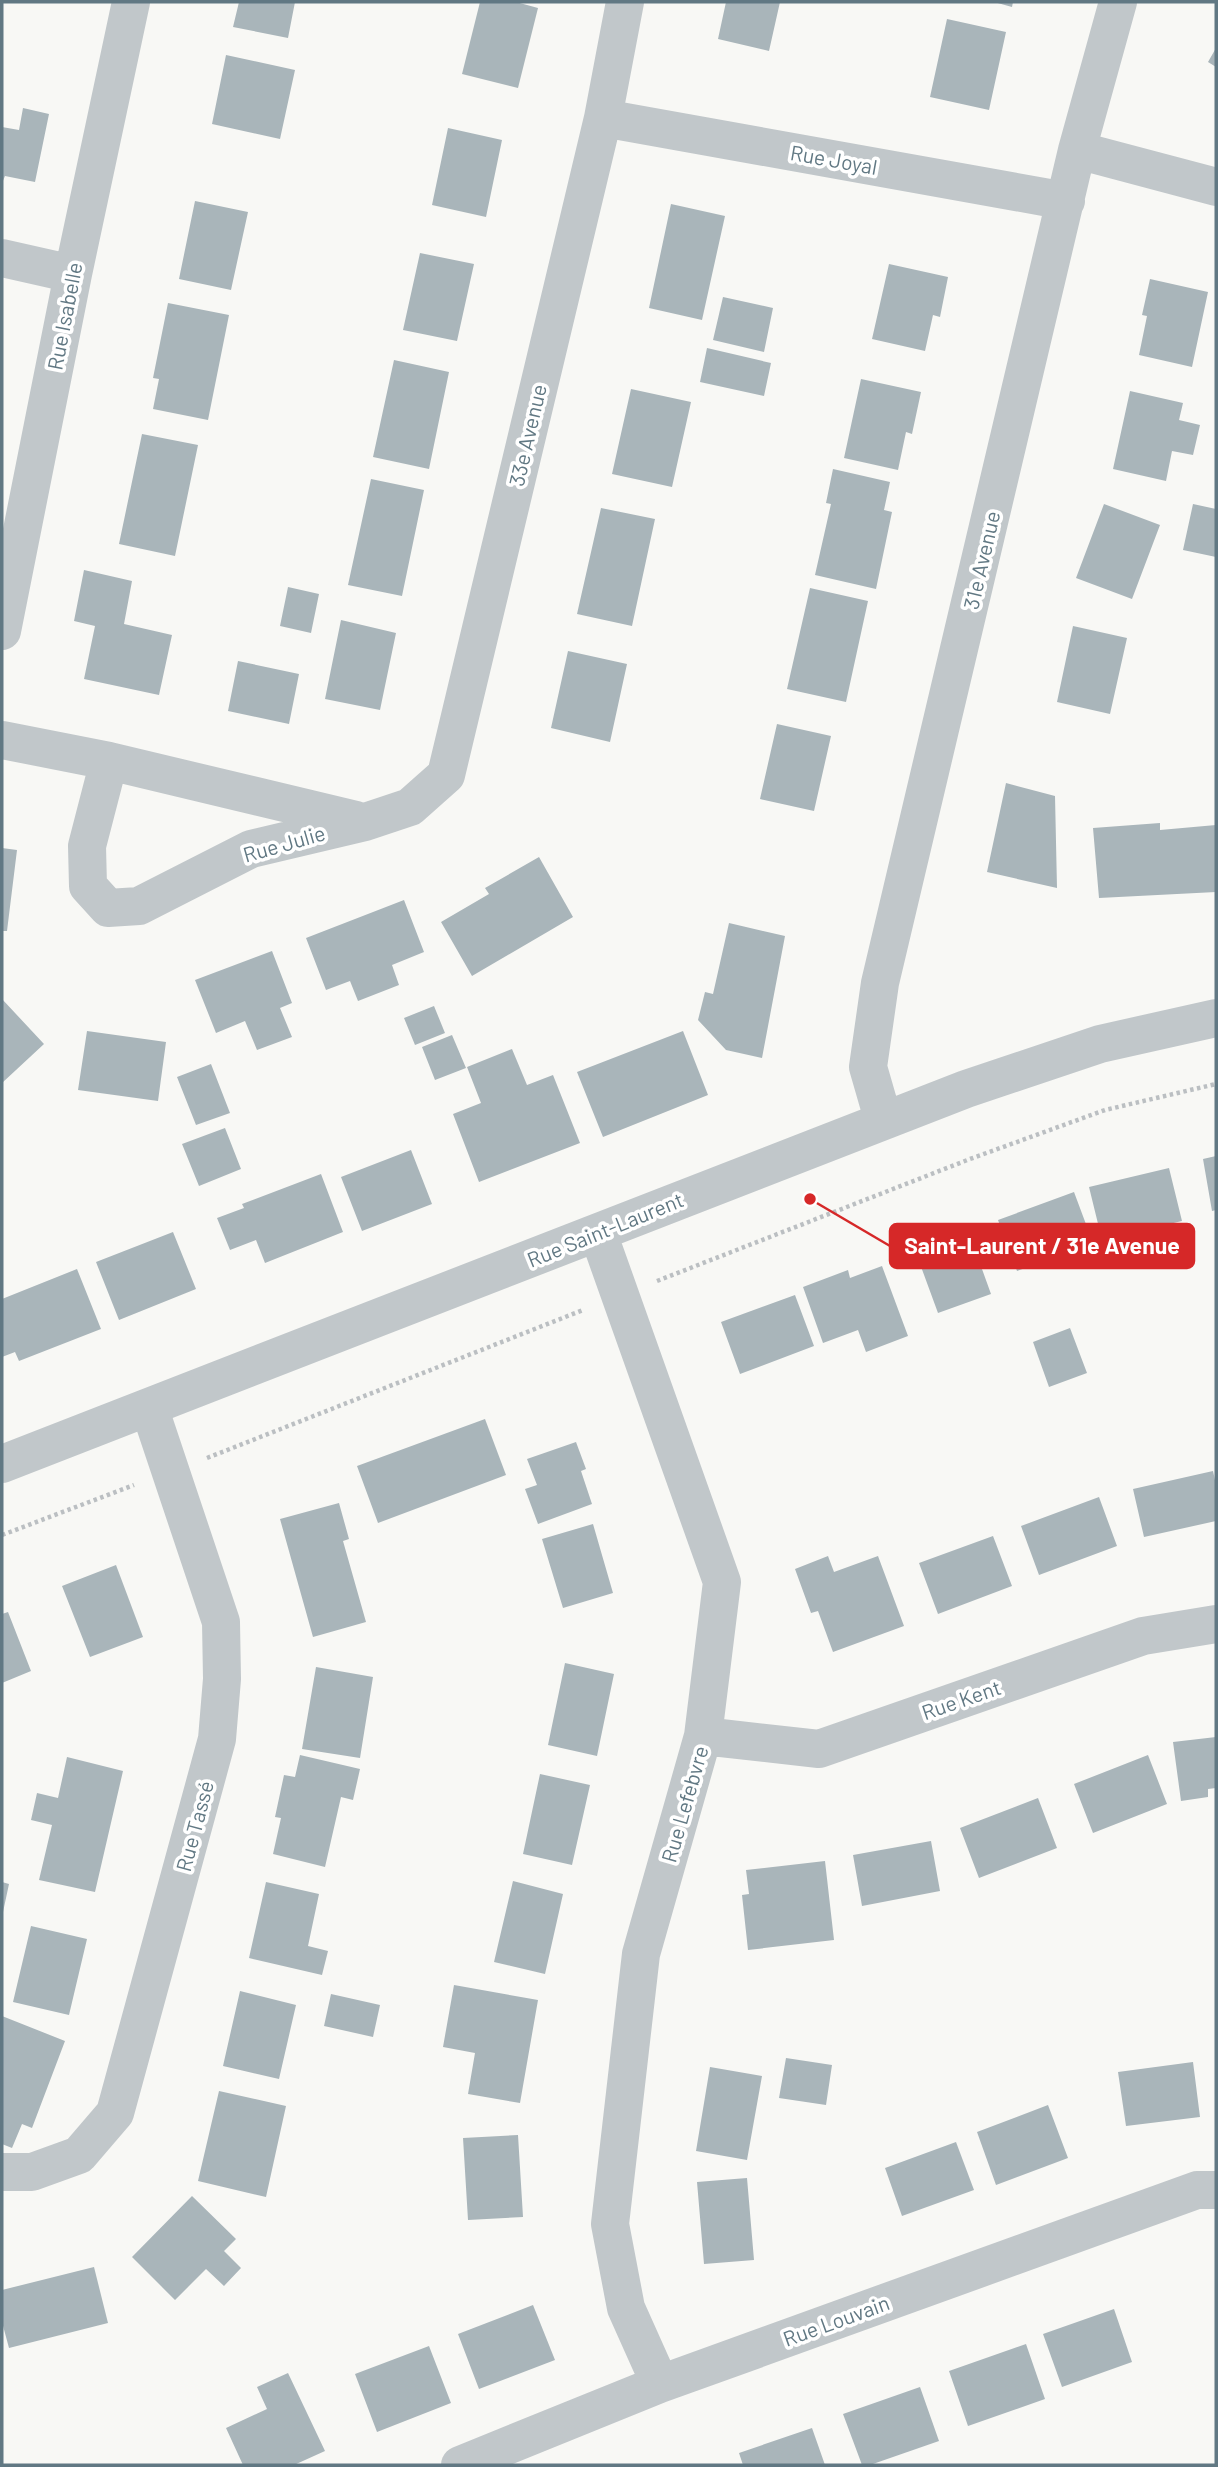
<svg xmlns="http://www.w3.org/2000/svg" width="1218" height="2467" viewBox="0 0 1218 2467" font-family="Barlow,sans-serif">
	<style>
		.building { fill: #a9b5ba }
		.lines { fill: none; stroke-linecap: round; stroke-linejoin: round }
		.path { stroke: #bbbfc2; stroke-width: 4.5; stroke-dasharray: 3.5 3.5; stroke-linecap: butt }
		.minor { stroke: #c1c7ca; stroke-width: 38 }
		.labels { text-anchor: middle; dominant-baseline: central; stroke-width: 7; stroke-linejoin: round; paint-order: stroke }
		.street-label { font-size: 21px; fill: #617883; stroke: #fff }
		.leader { fill: none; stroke: #d62828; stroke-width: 2.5 }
		.callout-dot { fill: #d62828; stroke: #fff; stroke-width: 2.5 }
		.callout { fill: #d62828; stroke: #d62828; stroke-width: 2.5 }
		.callout-label { font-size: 23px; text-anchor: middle; font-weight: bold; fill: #fff }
	</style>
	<rect width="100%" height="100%" fill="#f8f8f5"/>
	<path class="building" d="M239,2h56l-7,36 -55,-11z
		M480,2h36l22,6 -20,80 -56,-14z
		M726,2h54l-11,49 -51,-12z
		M994,2h19l-1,5z
		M947,19l59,13 -17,78 -59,-13z
		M1216,48v19l-8,-5z
		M226,55l69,15 -15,69 -68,-15z
		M23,108l26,6 -14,68 -30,-6 -3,7v-56l17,3z
		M448,128l54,12 -16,77 -54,-12z
		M195,201l53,11 -17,78 -52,-11z
		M671,204l54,12 -23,104 -53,-12z
		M420,253l54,11 -17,77 -54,-11z
		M889,264l59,13 -8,40 -7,-2 -8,36 -53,-12z
		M1150,279l58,13 -16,75 -53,-12 8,-39 -5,-1z
		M723,297l50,11 -9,44 -51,-12z
		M168,303l61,12 -21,105 -55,-11 6,-30 -6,-1z
		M707,348l64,15 -7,33 -64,-14z
		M394,360l55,12 -20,97 -56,-12z
		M861,379l60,13 -9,42 -6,-2 -8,38 -54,-12z
		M631,389l60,13 -19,85 -60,-13z
		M1130,391l53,12 -4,17 21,5 -7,30 -21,-4 -6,30 -53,-12z
		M142,434l56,11 -23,111 -56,-12z
		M833,469l57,13 -6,28 8,2 -16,77 -61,-14 16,-71 -5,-1z
		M371,479l53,11 -22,106 -54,-11z
		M1104,504l56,21 -28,74 -56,-21z
		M1193,504l23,5v48l-33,-7z
		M601,508l54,11 -23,107 -55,-12z
		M84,570l48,11 -8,43 48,11 -13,60 -75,-16 11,-53 -21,-5z
		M288,587l31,7 -8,39 -31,-7z
		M810,588l58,13 -22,101 -59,-13z
		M341,620l55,13 -16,77 -55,-11z
		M1073,626l54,12 -17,76 -53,-12z
		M568,651l59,13 -17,78 -59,-14z
		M238,661l61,13 -10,50 -61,-13z
		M777,724l54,12 -17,75 -54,-12z
		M1006,783l49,13 2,92 -70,-16z
		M1160,823v7l56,-5v67l-117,6 -6,-70z
		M2,848l15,2 -10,81h-5z
		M539,857l34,60 -101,59 -31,-54 48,-28 -4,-6z
		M404,900l20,52 -32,13 7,20 -41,16 -8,-20 -24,9 -20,-52z
		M729,923l56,13 -23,122 -36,-8 -28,-30 7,-28 8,2z
		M272,951l20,52 -12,5 12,29 -35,13 -12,-29 -29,12 -21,-53z
		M2,999l42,45 -42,39z
		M434,1006l11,27 -30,12 -11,-27z
		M87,1031l79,11 -8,59 -80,-11z
		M683,1031l25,64 -105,42 -26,-65z
		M452,1035l14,33 -31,12 -13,-33z
		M512,1049l15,36 26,-10 27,68 -101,39 -26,-68 28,-11 -14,-36z
		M211,1064l19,49 -34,12 -19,-48z
		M225,1128l16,41 -42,17 -17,-42z
		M411,1150l21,54 -70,27 -21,-54z
		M1216,1156v54l-4,1 -9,-52z
		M1169,1168l13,53 -80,19 -13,-53z
		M321,1174l22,58 -78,31 -9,-23 -26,10 -13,-32 27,-10 -2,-4z
		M1074,1192l19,51 -76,28 -19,-51z
		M173,1232l23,57 -77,31 -23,-58z
		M969,1233l22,61 -53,19 -22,-60z
		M882,1266l26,70 -42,16 -8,-22 -35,13 -20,-56 45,-17 2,8z
		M77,1269l24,60 -82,32 -4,-9 -13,5v-58z
		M795,1295l19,51 -74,28 -19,-52z
		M1070,1328l17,45 -38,14 -16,-45z
		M485,1419l21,56 -128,48 -21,-57z
		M576,1442l10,27 -5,2 11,33 -54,20 -13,-35 12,-4 -10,-26z
		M1213,1471l3,14v36l-72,16 -11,-48z
		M1099,1497l18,49 -78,29 -18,-49z
		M339,1503l10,36 -6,2 23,81 -53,15 -33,-118z
		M593,1524l20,69 -50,15 -21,-69z
		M993,1536l19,50 -74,28 -19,-51z
		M828,1556l6,16 44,-16 26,70 -71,26 -15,-41 -7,2 -16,-44z
		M116,1565l27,72 -53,20 -28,-71z
		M8,1612l23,59 -29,12v-69z
		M565,1663l49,11 -17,82 -49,-11z
		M316,1667l57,10 -13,81 -58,-9z
		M1216,1737v51l-8,1v8l-27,4 -8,-59z
		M300,1755l60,14 -7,31 -12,-3 -16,70 -52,-13 8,-36 -6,-1 9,-42 11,2z
		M1148,1755l19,49 -74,29 -19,-49z
		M67,1757l56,14 -28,121 -56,-12 13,-55 -21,-5 6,-27 21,5z
		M540,1774l50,11 -18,80 -49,-11z
		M1038,1798l19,50 -78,30 -19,-50z
		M931,1841l9,50 -78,15 -9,-51z
		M825,1861l9,79 -86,10 -6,-55 7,-1 -3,-24z
		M513,1881l50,13 -18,80 -51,-12z
		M2,1882l7,2 -6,28h-1z
		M266,1882l53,12 -11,52 20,5 -6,24 -73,-17z
		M31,1926l56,13 -18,76 -56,-13z
		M454,1985l84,15 -18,103 -52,-9 7,-41 -32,-6z
		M240,1991l56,14 -17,74 -56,-13z
		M331,1994l49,11 -7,32 -49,-11z
		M2,2016l63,25 -33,87 -10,-4 -10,24 -10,-4z
		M786,2058l46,7 -6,40 -47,-7z
		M1193,2062l7,55 -74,9 -8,-54z
		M710,2067l52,9 -15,84 -51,-9z
		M219,2091l67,15 -20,91 -68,-16z
		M1048,2105l20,53 -72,27 -19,-53z
		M518,2135l5,82 -55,3 -5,-82z
		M956,2142l18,48 -72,26 -17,-48z
		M747,2178l7,82 -50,4 -7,-82z
		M192,2196l44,43 -12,12 17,17 -17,18 -18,-17 -31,31 -43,-43z
		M94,2267l14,56 -99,25 -7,-26v-32z
		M533,2305l22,55 -76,29 -21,-55z
		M1114,2309l18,53 -70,25 -19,-53z
		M1026,2344l19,55 -77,27 -19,-55z
		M429,2346l22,57 -74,29 -22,-58z
		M288,2373l37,78 -31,14h-51l-17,-37 41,-19 -10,-22z
		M920,2387l19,54 -69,24h-8l-19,-51z
		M812,2428l13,37h-82l-4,-12z"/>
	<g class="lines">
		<path class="path" d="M657,1281l313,-122 135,-49 111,-26
			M207,1458l376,-148
			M2,1535l132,-50"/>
		<path class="minor" d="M603,118l463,83
			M1077,150l139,37
			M2,258l71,16
			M2,631l71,-357 58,-272
			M2,740l107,21 247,59
			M109,761l-22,85 1,40 20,22 31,-2 112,-57 114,-27 45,-15 36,-32 157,-657 22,-116
			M883,1119l-15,-52 12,-84 197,-833 41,-148
			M598,1233l124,349 -19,154 -62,218 -31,270 16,84 34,76
			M2,1464l964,-375 134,-45 116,-26
			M703,1736l116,13 324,-113 73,-12
			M2,2172h30l47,-17 36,-42 102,-374 5,-60 -1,-57 -72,-215
			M460,2465l200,-81 537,-194h19"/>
	</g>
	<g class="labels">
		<g class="street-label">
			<text transform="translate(834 159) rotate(10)">Rue Joyal</text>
			<text transform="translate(64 316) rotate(-79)">Rue Isabelle</text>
			<text transform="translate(527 435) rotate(-77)">33e Avenue</text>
			<text transform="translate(981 560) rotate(-77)">31e Avenue</text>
			<text transform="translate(284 843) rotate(-16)">Rue Julie</text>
			<text transform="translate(605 1229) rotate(-22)">Rue Saint-Laurent</text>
			<text transform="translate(961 1699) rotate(-19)">Rue Kent</text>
			<text transform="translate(684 1804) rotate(-74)">Rue Lefebvre</text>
			<text transform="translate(194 1826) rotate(-75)">Rue Tassé</text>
			<text transform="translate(836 2320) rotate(-20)">Rue Louvain</text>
		</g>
	</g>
	<path class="leader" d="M810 1199L890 1246"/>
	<circle class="callout-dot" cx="810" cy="1199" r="7"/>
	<rect class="callout" x="890" y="1224" width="304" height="44" rx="7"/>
	<g class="callout-label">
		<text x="1042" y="1254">Saint-Laurent / 31e Avenue</text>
	</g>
	<rect width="1218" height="2467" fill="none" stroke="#617883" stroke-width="7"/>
</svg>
